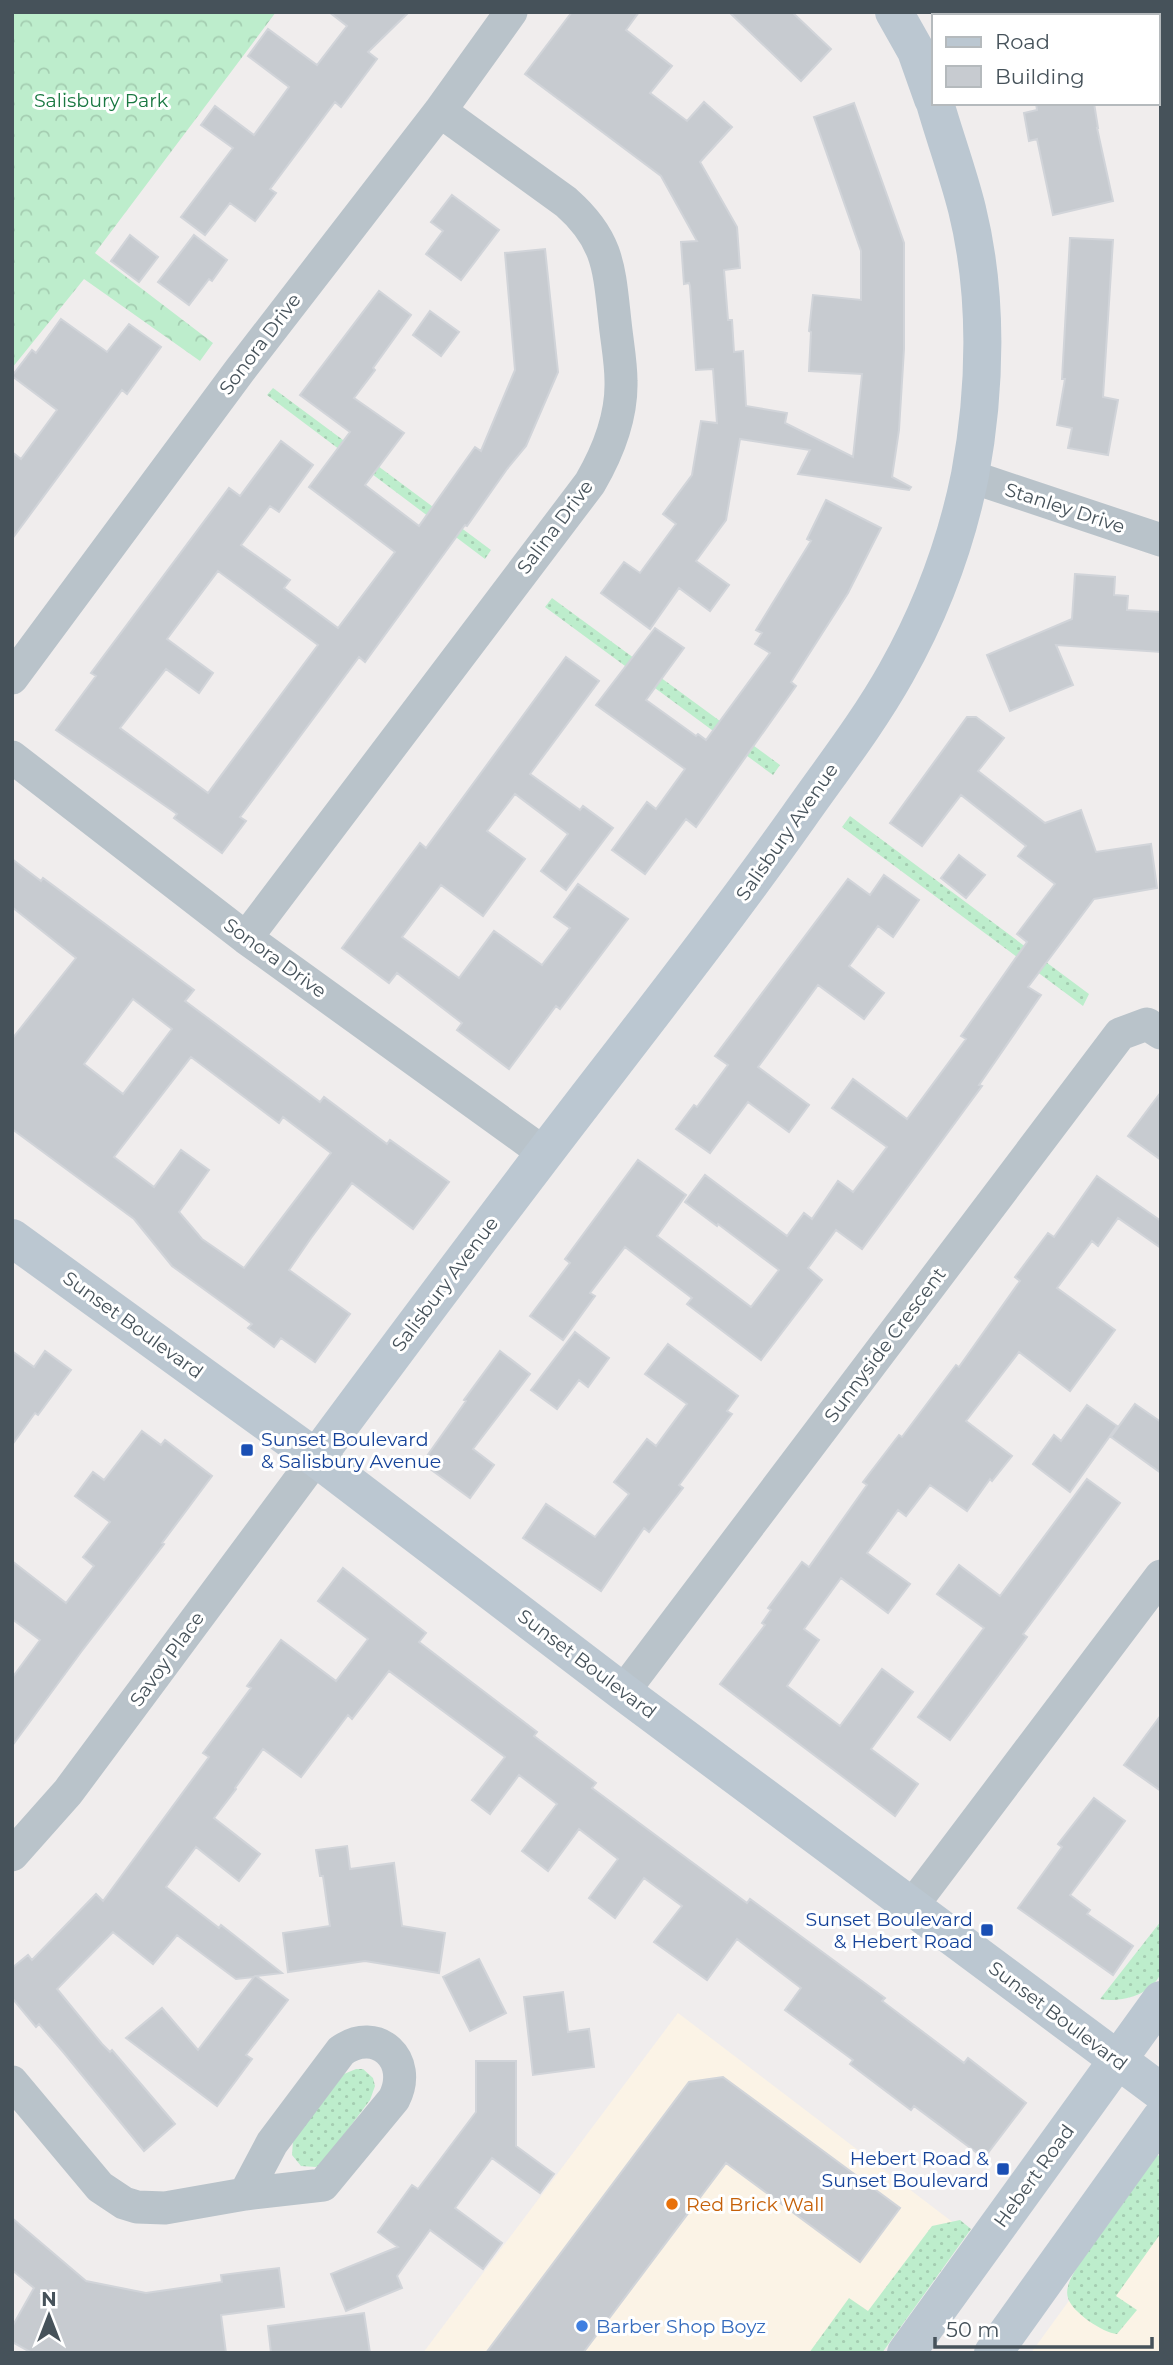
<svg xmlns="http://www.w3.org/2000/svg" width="1173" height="2365" viewBox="0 0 1173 2365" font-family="Montserrat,sans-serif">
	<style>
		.commercial { fill: #fbf3e6 }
		.grass { fill: url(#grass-dots) }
		.forest { fill: url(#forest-crowns) }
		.building { fill: #c7cbd0; stroke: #d1d4d9; stroke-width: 2; fill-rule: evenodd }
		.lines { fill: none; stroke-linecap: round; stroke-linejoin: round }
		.street { stroke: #b9c3ca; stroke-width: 33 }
		.secondary { stroke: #bbc7d1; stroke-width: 38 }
		.transit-dot { fill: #1a4fb4; stroke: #fff; stroke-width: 2.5 }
		.food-dot { fill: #e8710a; stroke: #fff; stroke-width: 2.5 }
		.shop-dot { fill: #3f7fe0; stroke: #fff; stroke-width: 2.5 }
		.labels { text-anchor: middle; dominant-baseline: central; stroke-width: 6; stroke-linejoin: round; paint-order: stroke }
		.park-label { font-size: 19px; fill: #1a7842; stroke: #fff }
		.street-label { font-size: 19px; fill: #46525a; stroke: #fff }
		.transit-label { font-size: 19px; fill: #164399; stroke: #fff; text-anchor: end }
		.food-label { font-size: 19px; fill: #c56008; stroke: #fff; text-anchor: start }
		.shop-label { font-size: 19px; fill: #366cbe; stroke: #fff; text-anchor: start }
	</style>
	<defs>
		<pattern id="grass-dots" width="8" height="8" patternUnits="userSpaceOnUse" patternTransform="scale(1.75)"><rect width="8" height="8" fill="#bdedcc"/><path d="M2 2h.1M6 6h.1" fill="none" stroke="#a4cdb1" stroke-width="1.8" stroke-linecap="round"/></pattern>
		<pattern id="forest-crowns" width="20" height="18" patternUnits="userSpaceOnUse" patternTransform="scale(1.75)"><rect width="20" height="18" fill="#bdedcc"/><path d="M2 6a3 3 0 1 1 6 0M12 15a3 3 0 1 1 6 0" fill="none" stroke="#a4cdb1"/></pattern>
	</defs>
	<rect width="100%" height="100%" fill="#f0eded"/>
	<path class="commercial" d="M678,2013l281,214 -98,126h-438z
		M1161,2174v179h-130z"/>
	<path class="grass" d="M273,388l218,162 -6,9 -218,-164z
		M552,598l228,167 -7,10 -228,-168z
		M850,816l239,178 -6,12 -241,-179z
		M1161,1921c0,11 3,42 0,51 -8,23 -40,31 -61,27z
		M356,2069h7l10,9 2,8 -5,14 -48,64 -6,3 -15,-1 -9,-11 1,-14 51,-67z
		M1156,2155l5,1v77l-45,63 21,14 -20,24c-14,-1 -45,-22 -49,-36 -4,-12 7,-27 13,-37z
		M960,2220l11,9 -89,124h-73l40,-55 19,13 64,-85z"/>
	<path class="forest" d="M12,12h264l-181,241 118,90 -13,18 -116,-82 -72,89z"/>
	<path class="building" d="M329,12h80l-41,40 9,7 -36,48 -6,-5 -65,87 6,4 -21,28 -25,-18 -25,32 -24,-18 52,-69 -32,-23 14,-19 39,29 35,-48 -41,-31 20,-27 49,36 30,-39z
		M572,12h67l-13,18 46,36 -22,27 37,28 17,-19 28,25 -32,35 37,65 3,41 -16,2 4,50h4l2,32 9,-1 3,55 41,7 -2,10 68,34 9,-83 -53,-3 2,-39 -2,-1 4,-36 48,5v-49l-47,-134 40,-14 50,140v106l-5,81 -7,47 19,10 -2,3 -111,-16 12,-24 -70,-11 -14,81 -30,41 33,24 -19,26 -31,-23 -29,41 -49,-36 23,-31 16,11 36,-49 -13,-10 29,-39 9,-54 16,2 -4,-54 -17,1 -6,-84 -1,-3 -5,1 -3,-42 16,-1 -36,-65 -136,-102z
		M729,12h63l39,37 -30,32z
		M1036,103h58l4,25h-1l16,73 -60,14 -16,-76 -8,2 -5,-28 13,-3z
		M452,195l47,35 -38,50 -35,-26 17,-23 -12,-9z
		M130,235l28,22 -19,25 -28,-21z
		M194,235l33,25 -15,21 -3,-2 -20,26 -31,-23z
		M1070,238l43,2 -10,157 15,3 -10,55 -40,-7 4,-20 -15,-3 8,-46h-3z
		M545,249l13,123 -32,74 -19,23 -40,57 -2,-1 -100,137 -6,-5 -119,160 6,4 -24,32 -48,-35 3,-4 -121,-84 40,-54 -5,-3 138,-185 11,8 41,-55 32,24 -34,47 -9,-6 -29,39 49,35 -6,8 54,40 57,-76 -86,-65 41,-55 -50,-37 79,-104 32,24 -38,53 2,2 -21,28 50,35 -39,52 54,41 56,-79 6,4 34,-81 -10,-117zM218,571l100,74 -110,148 -88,-65 46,-59 33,24 14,-20 -46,-34z
		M430,311l29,21 -18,24 -28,-21z
		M61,319l46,33 22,-28 32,23 -34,47 -5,-4 -110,149v-87l9,7 36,-49 -45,-34 20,-26 4,3z
		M826,500l55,28 -33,65 -57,89 5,4 -100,141 -10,-8 -41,55 -33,-24 35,-48 9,7 29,-40 -89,-64 59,-77 29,20 -38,52 50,36 2,-2 8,6 64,-87 -15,-9 7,-11 -6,-3 55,-89 -4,-2z
		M1075,574l40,3 -1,18 14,1 -1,14 34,2v40l-105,-7 17,40 -63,26 -23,-56 85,-36z
		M566,657l33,24 -69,93 50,36 3,-4 30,22 -47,62 -25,-19 27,-37 -53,-40 -28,37 38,28 -42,57 -42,-31 -39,52 57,41 35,-47 48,34 28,-37 -16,-11 24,-33 50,35 -68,90 -4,-3 -47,63 -52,-39 5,-7 -65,-50 -8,10 -47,-35 78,-105 6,5z
		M967,717h9l28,21 -26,33 67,52 36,-13 15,42 55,-8 6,44 -63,11 -66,88 13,8 -62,90 3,1 -120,163 -26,-19 -28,38 14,12 -61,80 -74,-56 5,-6 -67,-51 -35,46 5,3 -32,44 -33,-24 40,-53 -5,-4 73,-99 48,35 -29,41 94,71 28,-37 -61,-46 -1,2 -32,-24 20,-27 82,61 17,-23 8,6 26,-38 15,11 34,-45 -55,-39 21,-29 54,40 59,-80 -5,-3 66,-94 -10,-8 38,-50 -37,-28 8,-10 -65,-51 -39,51 -32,-23z
		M959,855l26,20 -19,23 -25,-20z
		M12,859l29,22 2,-3 151,112 -9,11 135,101 4,-5 63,47 3,-4 59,42 -36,47 -61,-46 -41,55 -22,32 61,44 -35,48 -34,-24 -7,9 -26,-19 4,-4 -80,-58 -38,-47 -122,-90v-90l64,-81 -64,-51zM133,999l39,30 -49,65 -39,-30zM191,1057l88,66 4,-6 48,36 -87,115 -42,-29 -23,-27 30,-42 -28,-20 -27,37 -40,-30z
		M884,875l35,25 -26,37 -15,-11 -29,40 35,27 -20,26 -46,-34 -60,82 51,38 -20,27 -41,-30 -38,51 -34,-24 18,-24 3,2 31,-42 -13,-9 133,-177 22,16z
		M1161,1092v68l-33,-24z
		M1097,1176l64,45v27l-43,-30 -20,28 -6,-5 -35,47 58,42 -45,61 -51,-39 -53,69 46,35 -20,25 -2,-2 -23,32 -37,-26 -24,31 -8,-6 -31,43 43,31 -22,29 -47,-35 -37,51 15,11 -32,46 53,40 42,-57 31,23 -42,57 47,35 -23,32 -175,-132 45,-59 -3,-2 9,-13 -3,-2 34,-46 7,5 58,-82 -4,-3 36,-47 3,2 54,-72 3,2 61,-86 -5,-4 33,-44 6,4z
		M575,1332l34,26 -21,29 -9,-7 -22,29 -26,-19z
		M668,1344l70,52 -11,15 5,3 -53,71 4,3 -34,44 -5,-4 -43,63 -78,-53 23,-34 49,33 34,-43 -15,-12 33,-43 9,7 31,-42 -42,-30z
		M12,1351l22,16 11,-16 26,19 -33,45 -3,-2 -23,32z
		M500,1351l30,23 -57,75 21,16 -24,33 -48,-35 44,-62 -2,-1z
		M1135,1404l26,18v51l-50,-36z
		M1087,1405l30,21 -47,66 -37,-28 21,-29 7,6z
		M142,1431l19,14 4,-5 47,36 -50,67 2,1 -83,108 -69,94v-68l28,-38 -28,-21v-58l54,42 28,-37 -11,-9 27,-35 -35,-26 18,-24 11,8z
		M1087,1479l33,24 -97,131 4,3 -77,103 -32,-23 66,-89 -47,-34 22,-29 41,31z
		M343,1568l83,65 -7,9 118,90 -3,4 62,47 -4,5 155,115 3,-4 135,99 -3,3 82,62 4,-5 58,45 -42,55 -70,-52 -3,4 -61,-46 3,-4 -68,-50 16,-22 -64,-49 -30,41 -53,-38 28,-36 -38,-28 -29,40 -26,-20 29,-39 -39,-30 -31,42 -26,-20 35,-47 -38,-29 -29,39 -18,-14 33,-43 -116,-86 -37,48 -4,-4 -47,62 -38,-28 -28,39 1,1 -22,29 46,36 -21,27 -43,-34 -30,40 53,41 2,-3 61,48 -26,3 32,24 -42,55 6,4 -35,47 -91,-68 36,-30 36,42 56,-73 -18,2 -59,-44 -24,29 -40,-32 -56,57 45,55 8,8 2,-2 63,74 -31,27 -80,-98 -25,-29 -3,3 -24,-29v-30l16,-13 4,5 64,-66 7,7 106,-144 -6,-4 48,-65 -4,-2 34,-46 55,41 32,-42 -50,-38z
		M1161,1715v76l-37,-26z
		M1094,1798l31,23 -55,74 20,15 -3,4 46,32 -20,29 -95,-67 44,-61 -4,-3z
		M347,1846l3,23 44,-6 8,63 43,7 -6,40 -74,-12 -77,11 -5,-39 47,-7 -7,-50h-3l-4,-26z
		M479,1959l27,54 -36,18 -27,-54z
		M563,1992l5,40 21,-3 5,38 -61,8 -9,-78z
		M476,2061h40v85l38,28 -14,19 -48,-35 -37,50 47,35 -19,26 -53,-39 -33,46 5,12 -56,23 -15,-37 67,-27 -20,-15 34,-47 6,4 58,-77z
		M723,2077l177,131 -40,54 -134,-99 -143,190h-97l203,-271z
		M12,2218l74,63 60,12 76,-11 -1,-7 58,-7 5,39 -63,8 5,38h-194l-20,-11v-15l22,-39 -22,-18z
		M364,2313l6,40h-99l-3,-27z"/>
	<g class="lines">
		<path class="street" d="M969,476l192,64
			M12,678l228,-308 200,-259 71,-99
			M12,757l234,181 298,215
			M246,938l344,-455c18,-31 32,-65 31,-102 0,-19 -4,-39 -6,-59 -6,-54 -6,-82 -49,-120l-126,-91
			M623,1692l497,-658 27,-10 14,9
			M12,1855l56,-63 248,-334
			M912,1906l249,-330
			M12,2082l88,105 24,16 13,4 28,1 80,-14 78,-9 71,-86c20,-39 -17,-74 -53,-48l-69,92 -27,51"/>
		<path class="secondary" d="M894,12l22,39 17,48
			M12,1238l304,220 307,234 538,400
			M316,1458c97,-131 194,-261 294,-390 64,-83 128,-166 189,-252 33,-47 69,-93 97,-143 35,-62 60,-129 74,-198 16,-87 18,-181 -3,-266 -9,-36 -22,-71 -32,-106
			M906,2353l255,-353
			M993,2353l168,-235"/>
	</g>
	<g class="transit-dot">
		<rect x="240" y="1443" width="14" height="14" rx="3.5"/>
		<rect x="980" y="1923" width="14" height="14" rx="3.5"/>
		<rect x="996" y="2162" width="14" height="14" rx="3.5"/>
	</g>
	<circle class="food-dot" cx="672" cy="2204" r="7"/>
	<circle class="shop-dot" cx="582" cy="2326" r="7"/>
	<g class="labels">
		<g class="park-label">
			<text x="101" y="100">Salisbury Park</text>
		</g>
		<g class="street-label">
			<text transform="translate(260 344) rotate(-53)">Sonora Drive</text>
			<text transform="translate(1065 508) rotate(18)">Stanley Drive</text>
			<text transform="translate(555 527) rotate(-53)">Salina Drive</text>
			<text transform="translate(787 832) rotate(-55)">Salisbury Avenue</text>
			<text transform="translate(275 958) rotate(36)">Sonora Drive</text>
			<text transform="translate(445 1284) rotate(-53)">Salisbury Avenue</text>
			<text transform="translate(133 1325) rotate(36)">Sunset Boulevard</text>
			<text transform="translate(885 1345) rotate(-53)">Sunnyside Crescent</text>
			<text transform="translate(167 1659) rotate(-54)">Savoy Place</text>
			<text transform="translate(587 1664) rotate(37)">Sunset Boulevard</text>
			<text transform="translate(1058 2016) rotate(37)">Sunset Boulevard</text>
			<text transform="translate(1034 2176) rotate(-54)">Hebert Road</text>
		</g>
		<g class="transit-label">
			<text x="261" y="1439" text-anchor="start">Sunset Boulevard<tspan x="261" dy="22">&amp; Salisbury Avenue</tspan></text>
			<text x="973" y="1919">Sunset Boulevard<tspan x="973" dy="22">&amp; Hebert Road</tspan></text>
			<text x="989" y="2158">Hebert Road &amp;<tspan x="989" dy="22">Sunset Boulevard</tspan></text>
		</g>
		<g class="food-label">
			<text x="686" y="2204">Red Brick Wall</text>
		</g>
		<g class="shop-label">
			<text x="596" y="2326">Barber Shop Boyz</text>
		</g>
	</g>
	<rect width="1173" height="2365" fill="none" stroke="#46525a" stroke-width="28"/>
	<rect x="932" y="14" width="228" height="91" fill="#ffffff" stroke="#b5babd" stroke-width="2"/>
	<rect x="946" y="37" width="35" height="10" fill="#bbc7d1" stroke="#b5babd" stroke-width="2"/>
	<text x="995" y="49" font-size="21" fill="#46525a">Road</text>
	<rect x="946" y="66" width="35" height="21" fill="#c7cbd0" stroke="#b5babd" stroke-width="2"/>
	<text x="995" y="84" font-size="21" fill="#46525a">Building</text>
	<g transform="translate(49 2316)" stroke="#ffffff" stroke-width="5" paint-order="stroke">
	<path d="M0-5L12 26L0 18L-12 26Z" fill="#46525a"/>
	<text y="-10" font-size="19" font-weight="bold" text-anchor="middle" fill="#46525a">N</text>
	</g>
	<path d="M935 2337v10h217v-10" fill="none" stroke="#46525a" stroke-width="3.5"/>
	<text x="946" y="2337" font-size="21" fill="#46525a" stroke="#ffffff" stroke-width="5" paint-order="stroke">50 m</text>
</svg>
